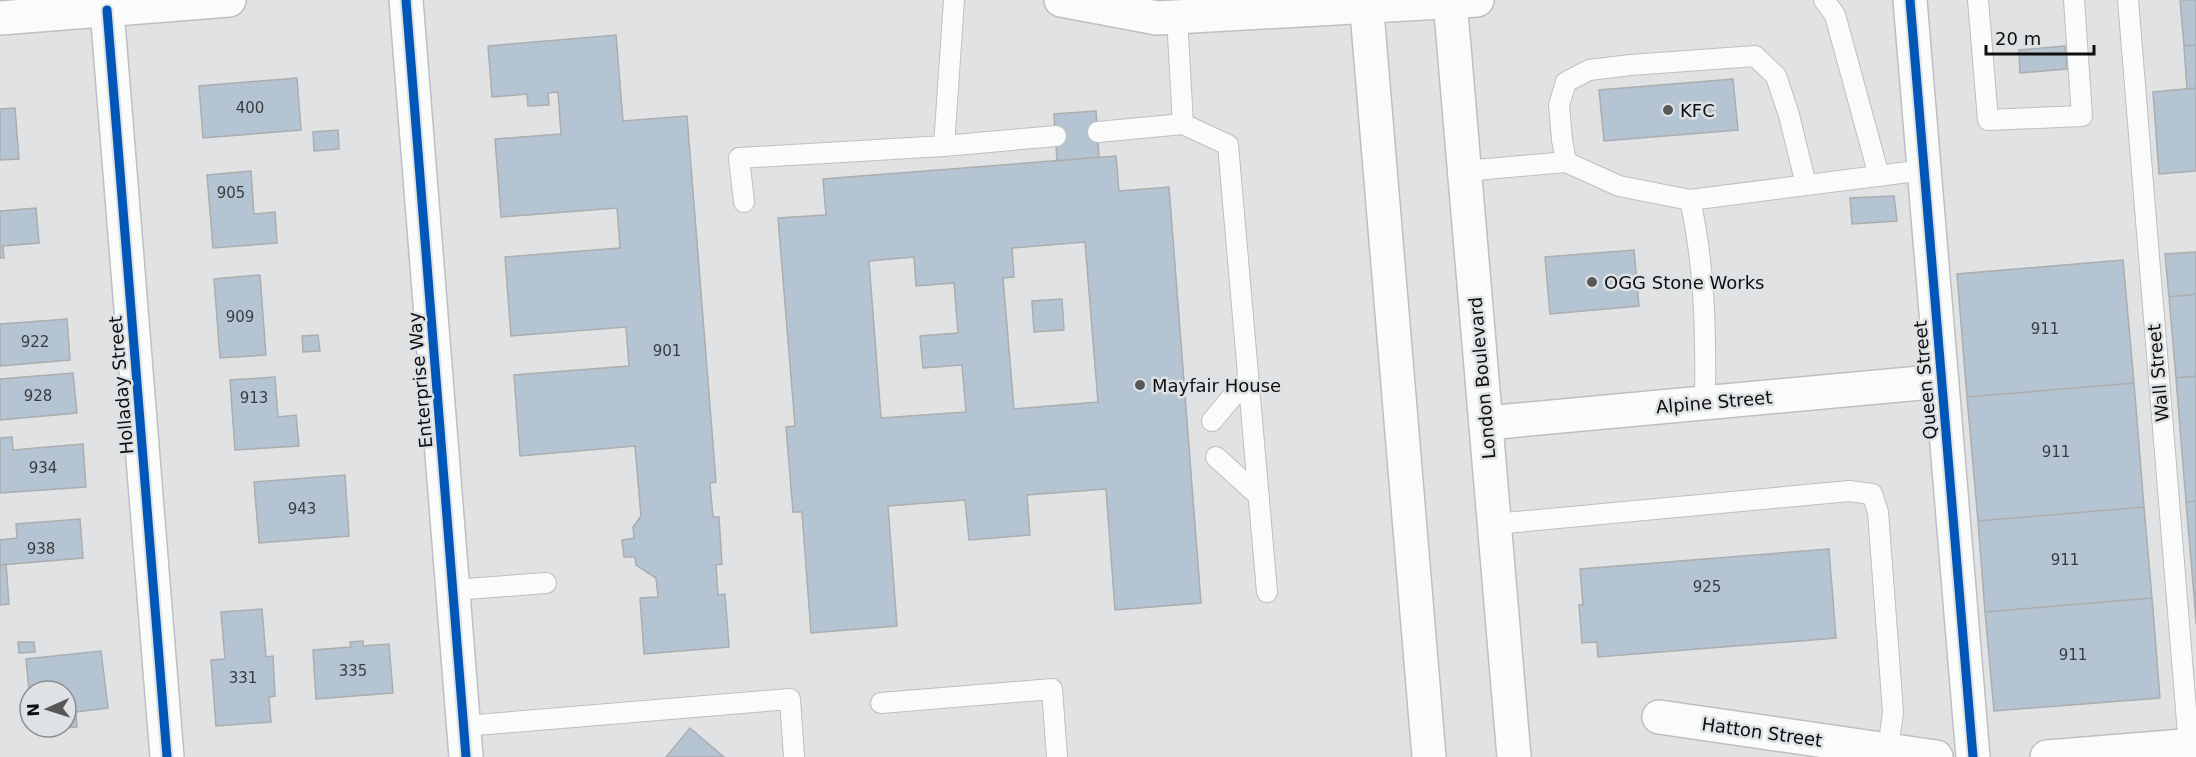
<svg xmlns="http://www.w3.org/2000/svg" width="2196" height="757" viewBox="0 0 2196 757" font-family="'DejaVu Sans',sans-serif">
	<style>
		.building { fill: #b5c4d2; stroke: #acadae; stroke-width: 1.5; fill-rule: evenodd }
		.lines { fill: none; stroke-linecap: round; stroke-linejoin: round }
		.lane-casing { stroke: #bebfc0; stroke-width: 22 }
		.street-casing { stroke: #bebfc0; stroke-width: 36 }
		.primary-casing { stroke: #bebfc0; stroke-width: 36 }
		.lane { stroke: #fafbfb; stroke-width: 20 }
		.street { stroke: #fafbfb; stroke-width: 33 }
		.primary { stroke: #fafbfb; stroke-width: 33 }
		.cycleway-casing { stroke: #dfe2e4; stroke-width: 13 }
		.cycleway { stroke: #0057b8; stroke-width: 9 }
		.poi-dot { fill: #585859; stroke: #dfe2e4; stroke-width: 2 }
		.labels { text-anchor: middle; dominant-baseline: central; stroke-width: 5; stroke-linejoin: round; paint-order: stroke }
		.number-label { font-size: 15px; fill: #383c40 }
		.poi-label { font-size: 18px; fill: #0e0e0f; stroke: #dfe2e4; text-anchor: start }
		.street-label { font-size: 18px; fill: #0e0e0f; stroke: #dfe2e4 }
	</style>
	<rect width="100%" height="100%" fill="#e0e2e3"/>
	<path class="building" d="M2180,0h16v45l-12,1z
		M616,35l7,86 64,-5 29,366 -6,1 3,34h6l3,47 -6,1 2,30 7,-1 4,53 -85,7 -4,-56 18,-1 -2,-19 -20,-13 -1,-8h-11l-2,-17 12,-2 -1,-11 8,-11 -6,-70 -115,10 -6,-81 115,-9 -3,-39 -115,9 -6,-79 115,-9 -3,-40 -116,9 -6,-78 66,-5 -3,-42 -10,1 1,12 -21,1 -1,-12 -35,3 -4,-51z
		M2196,45v43l-9,1 -3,-43z
		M2065,46l2,23 -47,4 -1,-23z
		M297,78l4,52 -98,8 -4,-52z
		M1733,79l5,51 -134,11 -5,-51z
		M2196,88v83l-37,3 -6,-82z
		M15,108l4,51 -19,1v-51z
		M1096,111l3,46 -42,4 -3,-47z
		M338,130l1,19 -25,2 -1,-19z
		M1116,156l3,35 50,-4 32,416 -86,7 -9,-121 -79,6 3,40 -61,5 -4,-40 -77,6 9,120 -86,7 -9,-121h-9l-7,-85 9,-1 -17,-208 48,-3 -3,-36zM1085,242l13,160 -84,7 -11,-131 11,-1 -2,-29zM914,257l2,29 38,-3 4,50 -38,3 3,32 39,-3 4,47 -85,6 -12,-157z
		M251,171l3,43 21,-2 2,31 -64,5 -6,-73z
		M1894,196l3,25 -45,3 -2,-26z
		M36,208l3,35 -36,3 1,12h-4v-47z
		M1634,250l5,56 -89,8 -5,-57z
		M2196,252v42l-27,3 -4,-43z
		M2123,260l11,123 -167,14 -10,-123z
		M260,275l6,80 -46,3 -6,-79z
		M2196,294v82l-20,2 -7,-81z
		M1062,299l2,31 -30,2 -2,-31z
		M67,319l3,41 -70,6v-42z
		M318,335l2,16 -17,1 -1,-16z
		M73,373l4,40 -77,7v-41z
		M2196,376v125l-10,1 -10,-124z
		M275,377l3,40 18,-2 3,31 -64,4 -5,-70z
		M2134,383l10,124 -166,14 -11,-124z
		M12,437l1,13 70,-6 3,43 -86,6v-55z
		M345,475l4,61 -90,7 -5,-61z
		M2196,501v94h-2l-8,-93z
		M2144,507l8,91 -167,14 -7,-91z
		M80,519l3,39 -83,7v-25l17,-2 -1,-14z
		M1829,549l7,89 -238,19 -1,-15 -15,1 -3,-38h4l-3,-36z
		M6,564l3,40 -9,1v-40z
		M2194,595h2v29z
		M2152,598l8,100 -166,13 -9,-99z
		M262,609l4,48 7,-1 2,40 -6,1 2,25 -55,4 -5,-66 14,-1 -4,-47z
		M363,641v5l26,-2 4,49 -77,6 -3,-49 38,-3 -1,-5z
		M18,642h16l1,10 -16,1z
		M101,651l7,57 -32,4 1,15 -28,2 -1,-2h18v-36h-36v10l-4,-42z
		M690,728l34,29h-58z"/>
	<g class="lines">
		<g class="lane-casing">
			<path id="lane" d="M954,0l-10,146 112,-10
				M1824,0l11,15 44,161
				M1978,0l10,120 94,-4 -8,-116
				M2128,0l61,746
				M1183,124l45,21 39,447
				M1098,132l85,-8 -6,-107
				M1566,162l-4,-22 -3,-35 7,-23 23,-12 42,-5 124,-9 21,20 13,39 17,70
				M1465,171l101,-9 53,24 71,14c15,66 16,135 15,203
				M1690,200l234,-30
				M744,202l-5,-44 205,-12
				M1212,421l36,-43
				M1216,457l43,39
				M1495,524l354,-33 23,3 6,18 15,200 -5,37
				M453,590l93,-7
				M881,703l171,-14 5,68
				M464,726l326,-27 4,58"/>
		</g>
		<g class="street-casing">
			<path id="street" d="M406,0l60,757
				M1061,0l96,18 320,-18
				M1910,0l63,757
				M107,10l60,747
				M0,18l229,-18
				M1486,423l456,-42
				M1659,717l277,40
				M2047,757l149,-12"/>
		</g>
		<g class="primary-casing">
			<path id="primary" d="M1366,0l63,757
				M1450,0l64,757"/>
		</g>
		<use href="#lane" class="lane"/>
		<use href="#street" class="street"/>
		<use href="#primary" class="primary"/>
		<g class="cycleway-casing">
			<path id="cycleway" d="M406,0l60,757
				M1910,0l63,757
				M107,10l60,747"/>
		</g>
		<use href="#cycleway" class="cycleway"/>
	</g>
	<g class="poi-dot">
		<circle cx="1668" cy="110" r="6"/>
		<circle cx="1592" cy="282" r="6"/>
		<circle cx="1140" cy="385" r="6"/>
	</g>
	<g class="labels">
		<g class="number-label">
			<text x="250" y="108">400</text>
			<text x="231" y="193">905</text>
			<text x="240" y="317">909</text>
			<text x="2045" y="329">911</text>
			<text x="35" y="342">922</text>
			<text x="667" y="351">901</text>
			<text x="38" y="396">928</text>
			<text x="254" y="398">913</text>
			<text x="2056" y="452">911</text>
			<text x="43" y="468">934</text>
			<text x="302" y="509">943</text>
			<text x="41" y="549">938</text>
			<text x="2065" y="560">911</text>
			<text x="1707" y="587">925</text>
			<text x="2073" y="655">911</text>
			<text x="353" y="671">335</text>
			<text x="243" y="678">331</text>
		</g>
		<g class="poi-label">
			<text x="1680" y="110">KFC</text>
			<text x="1604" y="282">OGG Stone Works</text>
			<text x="1152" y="385">Mayfair House</text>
		</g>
		<g class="street-label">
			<text transform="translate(2158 373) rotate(-95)">Wall Street</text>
			<text transform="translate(1482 378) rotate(-95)">London Boulevard</text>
			<text transform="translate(420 380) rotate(-95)">Enterprise Way</text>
			<text transform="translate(1925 380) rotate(-95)">Queen Street</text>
			<text transform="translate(121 385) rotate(-95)">Holladay Street</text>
			<text transform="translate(1714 402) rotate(-5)">Alpine Street</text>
			<text transform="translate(1762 732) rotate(8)">Hatton Street</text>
		</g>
	</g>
	<g transform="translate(48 709) rotate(267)"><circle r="28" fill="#dfe2e4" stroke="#8b8d8f" stroke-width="1.5"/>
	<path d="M0-4.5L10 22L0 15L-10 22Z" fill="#585859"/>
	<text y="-9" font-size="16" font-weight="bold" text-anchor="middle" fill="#0e0e0f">N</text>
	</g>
	<path d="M1986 45v9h108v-9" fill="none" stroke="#0e0e0f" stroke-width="3"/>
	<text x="1995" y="45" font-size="18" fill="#0e0e0f" stroke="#dfe2e4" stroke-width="4.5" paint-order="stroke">20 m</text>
</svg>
